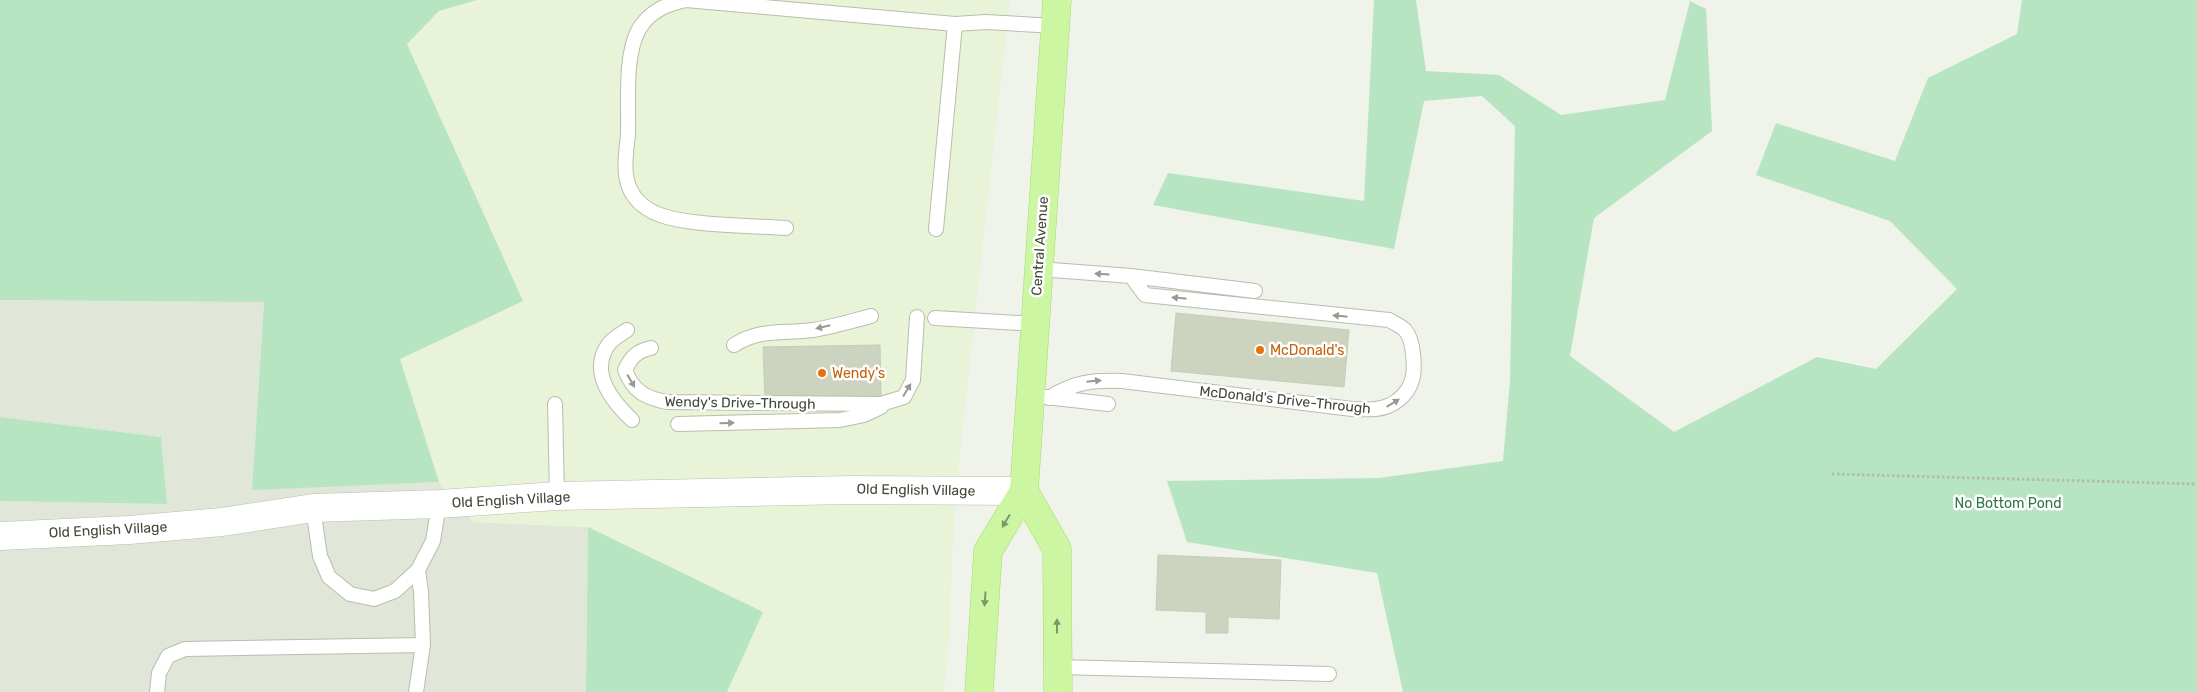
<svg xmlns="http://www.w3.org/2000/svg" width="2197" height="692" viewBox="0 0 2197 692" font-family="Rubik,sans-serif">
	<style>
		.residential { fill: #e0e7d9 }
		.commercial { fill: #e9f3d7 }
		.green { fill: #b7e4c1 }
		.building { fill: #ccd4c0; stroke: #c4ceb4 }
		.lines { fill: none; stroke-linecap: round; stroke-linejoin: round }
		.service-casing { stroke: #b7bead; stroke-width: 16 }
		.minor-casing { stroke: #b7bead; stroke-width: 29 }
		.primary-casing { stroke: #a8da72; stroke-width: 29 }
		.path { stroke: #b2bfa0; stroke-width: 3; stroke-dasharray: 2.5 2.5; stroke-linecap: butt }
		.service { stroke: #fff; stroke-width: 14 }
		.minor { stroke: #fff; stroke-width: 28 }
		.primary { stroke: #ccf6a1; stroke-width: 28 }
		.oneway { fill: #969a92 }
		.oneway2 { fill: #809668 }
		.food-dot { fill: #e8710a; stroke: #fff; stroke-width: 2 }
		.labels { text-anchor: middle; dominant-baseline: central; stroke-width: 5; stroke-linejoin: round; paint-order: stroke }
		.street-label { font-size: 14px; fill: #414739; stroke: #fff }
		.food-label { font-size: 14px; fill: #c56008; stroke: #fff; text-anchor: start }
		.park-label { font-size: 14px; fill: #30744c; stroke: #fff }
	</style>
	<rect width="100%" height="100%" fill="#eff3ea"/>
	<path class="residential" d="M0,300l264,2 -12,187 187,-7 35,40 114,5 -2,165h-586v-191l167,3 -6,-67 -161,-20z"/>
	<path class="commercial" d="M477,0h533l-51,461 -6,77 -4,103 -5,51h-217l36,-80 -175,-85 -114,-5 -35,-40 -39,-123 123,-58 -116,-257 32,-33z"/>
	<path class="green" d="M0,0h477l-38,11 -32,33 116,257 -123,58 39,123 -187,8 12,-188 -264,-2z
		M1374,0h42l10,71 73,4 62,40 104,-15 25,-99 16,8 6,122 -118,87 -24,138 104,76 143,-75 59,12 81,-80 -67,-68 -134,-46 20,-52 119,38 33,-83 89,-44 5,-34h175v692h-794l-26,-119 -190,-31 -20,-61 212,-3 124,-17 7,-81 5,-254 -33,-30 -58,5 -30,148 -241,-44 15,-32 196,28z
		M0,417l161,20 6,67 -167,-3z
		M588,527l175,85 -36,80h-141z"/>
	<path class="building" d="M1176,313l173,17 -5,57 -173,-16z
		M880,345l1,53 -116,2 -2,-53z
		M1158,555l123,5 -2,59 -51,-2v16h-22v-21l-50,-2z"/>
	<g class="lines">
		<g class="service-casing">
			<path id="service" d="M786,228c-35,-3 -112,-1 -138,-19 -13,-8 -20,-19 -22,-34 -2,-13 1,-28 2,-41 1,-31 -4,-78 11,-105 11,-18 28,-25 47,-29l269,24
				M936,229l19,-205 31,-2 69,4
				M1039,269l92,7 124,15
				M935,318l100,6
				M627,330c-6,4 -15,9 -19,15 -19,28 4,56 24,75
				M734,345c27,-17 50,-11 79,-15 20,-3 39,-9 58,-14
				M651,348c-14,3 -20,9 -26,22 8,21 20,28 42,32l214,2 23,-7 9,-17 4,-63
				M1046,397l62,7
				M1049,398c25,-16 43,-18 73,-17l230,28c13,0 26,2 38,-4 9,-4 18,-13 21,-22 5,-12 3,-43 -6,-53 -4,-4 -11,-7 -16,-10l-244,-25 -14,-19
				M555,404l2,92
				M678,424l162,-4 24,-5 17,-8
				M313,508l7,48 9,21 21,17 24,5 21,-8 23,-21 15,-29 6,-37
				M1058,667l271,7
				M157,692l2,-19 9,-17 17,-7 238,-4
				M416,692l7,-47 -2,-53 -3,-22"/>
		</g>
		<g class="minor-casing">
			<path id="minor" d="M0,536l129,-6 93,-8 91,-14 126,-4 118,-8 293,-6 174,1"/>
		</g>
		<g class="primary-casing">
			<path id="primary" d="M1024,491l33,58 1,143
				M979,692l9,-141 36,-60 33,-491"/>
		</g>
		<path class="path" d="M1832,474l365,10"/>
		<use href="#service" class="service"/>
		<use href="#minor" class="minor"/>
		<use href="#primary" class="primary"/>
	</g>
	<defs><path id="oneway-solid" d="M-6-.8H1V-3.2L6.5 0L1 3.2V.8H-6Z" transform="scale(1.25)"/></defs>
	<g class="oneway">
		<use href="#oneway-solid" transform="translate(1102 274) rotate(-176)"/>
		<use href="#oneway-solid" transform="translate(1179 298) rotate(-174)"/>
		<use href="#oneway-solid" transform="translate(1340 316) rotate(-174)"/>
		<use href="#oneway-solid" transform="translate(823 327) rotate(167)"/>
		<use href="#oneway-solid" transform="translate(631 381) rotate(60)"/>
		<use href="#oneway-solid" transform="translate(1094 381) rotate(-6)"/>
		<use href="#oneway-solid" transform="translate(907 390) rotate(-59)"/>
		<use href="#oneway-solid" transform="translate(1393 403) rotate(-31)"/>
		<use href="#oneway-solid" transform="translate(727 423) rotate(-1)"/>
	</g>
	<g class="oneway2">
		<use href="#oneway-solid" transform="translate(1006 521) rotate(121)"/>
		<use href="#oneway-solid" transform="translate(985 599) rotate(94)"/>
		<use href="#oneway-solid" transform="translate(1057 626) rotate(-90)"/>
	</g>
	<g class="food-dot">
		<circle cx="1260" cy="350" r="5"/>
		<circle cx="822" cy="373" r="5"/>
	</g>
	<g class="labels">
		<g class="street-label">
			<text transform="translate(1040 246) rotate(-86)">Central Avenue</text>
			<text transform="translate(1285 400) rotate(6)">McDonald's Drive-Through</text>
			<text transform="translate(740 403) rotate(1)">Wendy's Drive-Through</text>
			<text transform="translate(916 490) rotate(1)">Old English Village</text>
			<text transform="translate(511 500) rotate(-3)">Old English Village</text>
			<text transform="translate(108 530) rotate(-3)">Old English Village</text>
		</g>
		<g class="food-label">
			<text x="1270" y="350">McDonald's</text>
			<text x="832" y="373">Wendy's</text>
		</g>
		<g class="park-label">
			<text x="2008" y="503">No Bottom Pond</text>
		</g>
	</g>
</svg>
